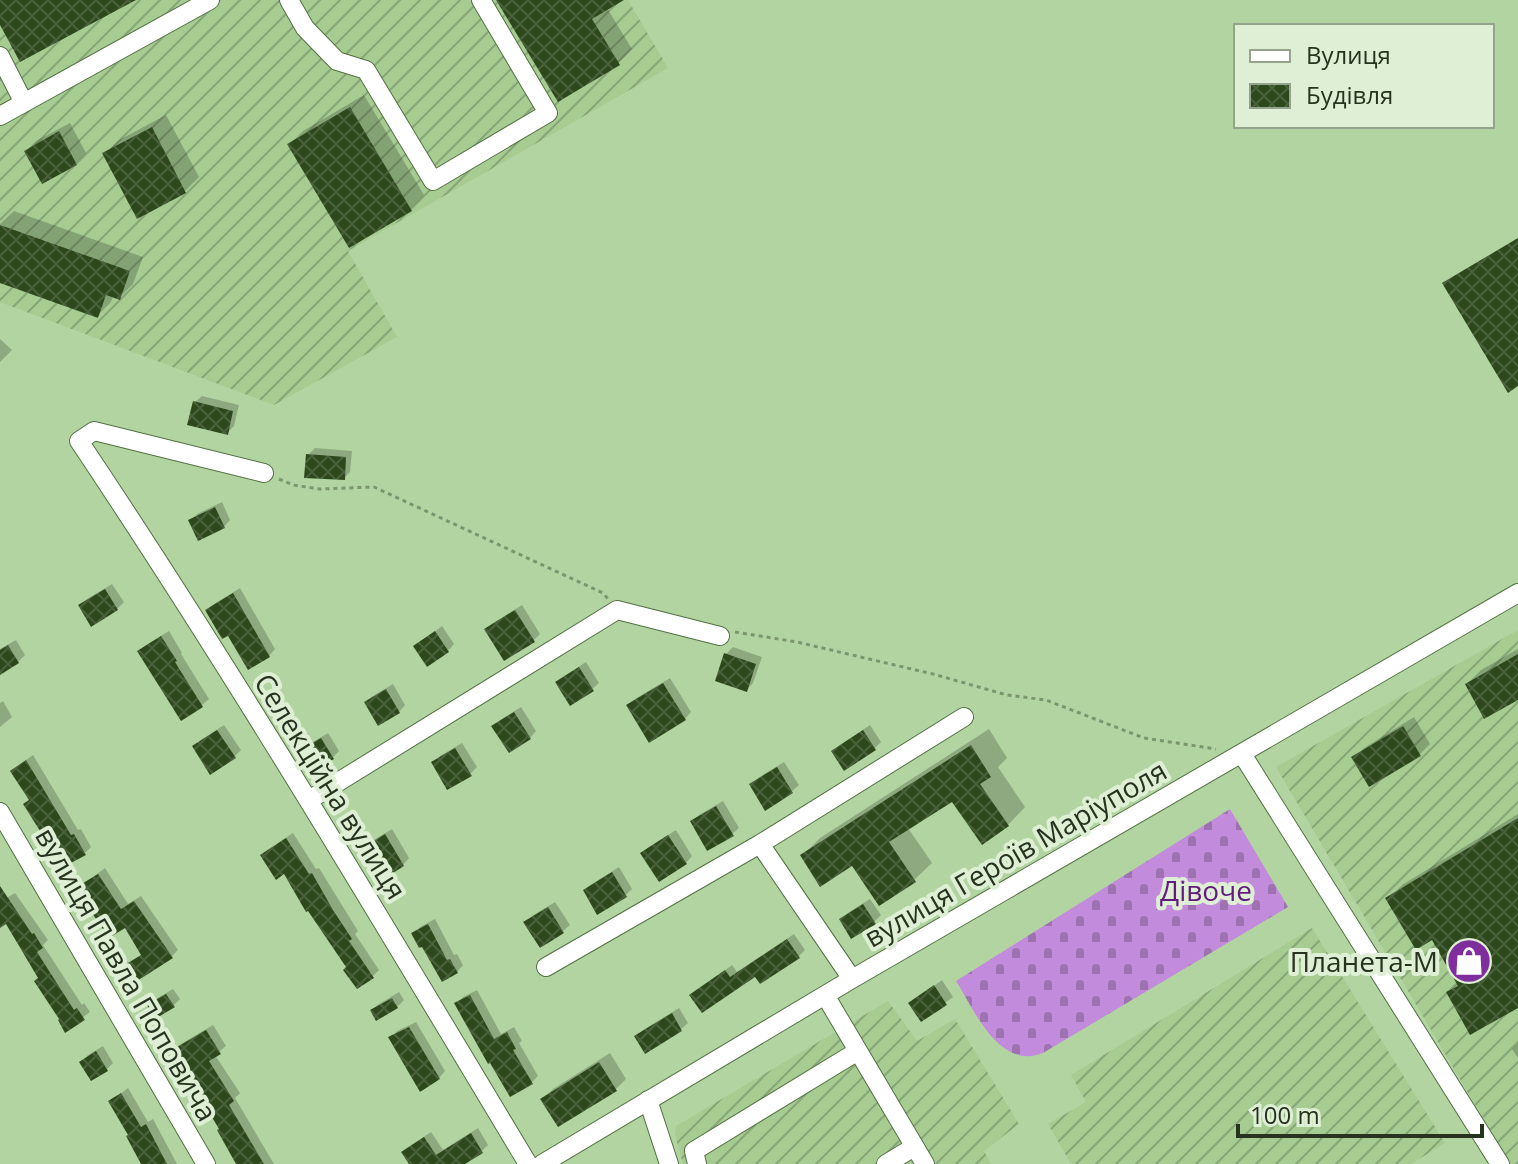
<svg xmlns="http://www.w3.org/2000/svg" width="1518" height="1164" viewBox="0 0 1518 1164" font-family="'Open Sans',sans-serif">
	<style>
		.industrial { fill: url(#industrial-furrows) }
		.cemetery { fill: url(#cemetery-stones) }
		.shadow { fill: #0003 }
		.building { fill: url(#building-cross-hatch) }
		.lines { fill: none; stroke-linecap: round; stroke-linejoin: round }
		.minor-casing { stroke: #527142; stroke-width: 20 }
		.path { stroke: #7b966e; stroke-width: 3; stroke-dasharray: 4 4; stroke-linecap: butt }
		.minor { stroke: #fff; stroke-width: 18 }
		.labels { text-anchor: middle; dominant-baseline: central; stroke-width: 8; stroke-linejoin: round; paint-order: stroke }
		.street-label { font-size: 28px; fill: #26341f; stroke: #deefd5 }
		.park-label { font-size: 28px; fill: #631c7d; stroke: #deefd5 }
		.poi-label { font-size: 28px; fill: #26341f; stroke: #deefd5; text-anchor: end }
	</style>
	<defs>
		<pattern id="industrial-furrows" width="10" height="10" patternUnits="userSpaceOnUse" patternTransform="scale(2)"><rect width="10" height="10" fill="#a6cc92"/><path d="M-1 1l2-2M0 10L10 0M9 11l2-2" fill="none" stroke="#87a677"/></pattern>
		<pattern id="cemetery-stones" width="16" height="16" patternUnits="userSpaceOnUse" patternTransform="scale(2)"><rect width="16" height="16" fill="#c38bdb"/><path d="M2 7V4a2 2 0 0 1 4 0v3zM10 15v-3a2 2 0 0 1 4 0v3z" fill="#9e72b1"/></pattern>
		<pattern id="building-cross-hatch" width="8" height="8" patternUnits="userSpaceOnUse" patternTransform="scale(2)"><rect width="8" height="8" fill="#2d491c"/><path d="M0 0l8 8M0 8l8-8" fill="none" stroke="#4a613c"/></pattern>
	</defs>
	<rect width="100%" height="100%" fill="#b2d4a1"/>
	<path class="industrial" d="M0,0h628l40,68 -320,183 49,86 -123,68 -274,-103z
		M1518,630v534h-8l-234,-397z
		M1312,928l133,215 -34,21h-340l-23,-40 38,-22 -15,-27z
		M888,1001l29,40 38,-22 64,105 -35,27 7,13h-308l-8,-29 1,-9z"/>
	<path class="cemetery" d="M1230,809l58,98 -245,146c-6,2 -13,4 -19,3 -33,-4 -52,-50 -68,-75z"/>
	<path class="shadow" d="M499,0h121l-13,8 25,41 -14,14z
		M364,95l60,100 -14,14 -121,-64 14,-14z
		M166,115l33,62 -14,14 -80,-37 14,-14z
		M70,123l16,30 -10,10 -34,18 -16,-30 10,-10z
		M14,211l129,46 -10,27 -14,14 -6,-2 -2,6 -14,14 -97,-35v-57z
		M0,339l12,11 -12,12z
		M202,396l37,9 -5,21 -7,7 -32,-31z
		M315,448l37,3 -2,21 -6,6 -36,-23z
		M222,502l8,18 -6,7 -33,-7 6,-6z
		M112,584l12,18 -7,7 -36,-4 6,-6z
		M240,588l35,61 -6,7 -41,-23 -21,-23 7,-6z
		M522,605l18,29 -6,6 -29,18 -18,-29 6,-6z
		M442,626l12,18 -6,7 -32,-5z
		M169,631l13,22 -1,1 28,45 -7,6 -21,13 -41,-67 6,-6z
		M16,640l9,15 -7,7 -18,11v-24z
		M733,647l29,10 -9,26 -7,7 -20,-36z
		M1518,649v49l-51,-14 14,-14z
		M586,662l13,21 -7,6 -34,-7 6,-6z
		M670,678l21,34 -6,7 -57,-14 7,-6z
		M393,684l12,21 -6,7 -32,-10 6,-6z
		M3,701l9,16 -12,10v-24z
		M521,707l15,24 -6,7 -36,-12 6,-6z
		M1414,717l16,27 -10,10 -51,30 -16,-26 11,-10z
		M224,725l17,25 -7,7 -40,-10 7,-7z
		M870,725l11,17 -6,6 -42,4 7,-7z
		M989,729l18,29 -9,9 27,40 -17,18 -55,-26 -45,29 24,35 -18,17 -61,-17 -51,-7 18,-18z
		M328,733l11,18 -7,7 -36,-4 7,-6z
		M462,743l15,24 -7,7 -37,-11 7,-7z
		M33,755l45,75 3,-1 10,18 -6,6 -54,-54 -12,-34z
		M784,762l15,23 -7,6 -26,17 -15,-23 7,-7z
		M723,801l16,27 -7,6 -40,-12 7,-7z
		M1518,814v192l-70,-14 10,-9 -25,-46 -45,-38 14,-14z
		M392,829l17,29 -6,7 -43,-14 7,-7z
		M676,830l16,26 -6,7 -44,-10 7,-6z
		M293,833l23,36 3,-1 39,63 -3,3 24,36 -6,6 -24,-9 -64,-95 -23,-17 7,-6z
		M619,867l13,22 -6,6 -28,17 -13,-22 7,-6z
		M105,868l23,36 13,-8 37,54 -6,6 -46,11 17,-13 -18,-29 -47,-37z
		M15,893l33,47 -5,5 39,60 2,-2 6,9 -24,18 -26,-52 -33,-57 -7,-4v-15z
		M870,899l11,16 -7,7 -33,-3 7,-6z
		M555,902l15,23 -7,6 -22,14 -15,-22 6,-7z
		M435,919l19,36 3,-1 6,11 -6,7 -43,-38 6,-7z
		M794,934l11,16 -7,7 -42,17 -64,21 40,-30 5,7z
		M942,980l11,17 -31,23 -11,-17z
		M173,989l7,10 -7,7h-24l7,-7z
		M477,990l24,44 13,-7 8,14 -3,2 19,33 -7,7 -74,-80 6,-6z
		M399,992l5,8 -7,7 -25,3 7,-6z
		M679,1008l9,15 -7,6 -36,22 -9,-14 7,-7z
		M416,1022l29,49 -6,7 -48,-40 6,-7z
		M213,1025l13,21 -11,9 25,38 -5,5 39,66h-35l-18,-36 -47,-78 7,-6z
		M1518,1043v15l-6,-9z
		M103,1046l10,17 -6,6 -25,-7 6,-7z
		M610,1053l16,26 -10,10 -73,10 10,-10z
		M128,1088l20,34 5,-3 24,45h-33l-14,-30 -19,-33z
		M478,1128l10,17 -6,6 -20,13h-51l-8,-12 7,-6 21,-14 12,18z"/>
	<path class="building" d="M0,0h136l-116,62 -20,-37z
		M496,0h128l-32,19 28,46 -62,37z
		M350,107l62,104 -63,37 -62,-104z
		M152,127l34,66 -49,26 -35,-66z
		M59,131l18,34 -35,19 -18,-33z
		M0,225l130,46 -10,29 -14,-5 -8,23 -98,-35z
		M1518,238v148l-10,7 -66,-110z
		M193,401l40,10 -5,24 -41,-10z
		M306,454l40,3 -1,23 -41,-2z
		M215,507l10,21 -27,13 -10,-21z
		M105,589l13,21 -27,17 -13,-22z
		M233,593l37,64 -22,13 -20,-34 -6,3 -17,-29z
		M515,610l20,32 -31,19 -20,-32z
		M435,631l14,21 -22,15 -14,-21z
		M161,636l16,25 -2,1 28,45 -22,14 -44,-70z
		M8,645l11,18 -19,12v-25z
		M724,653l32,11 -9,28 -32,-11z
		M1518,654v46l-34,19 -19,-35z
		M579,667l15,24 -24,15 -15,-24z
		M663,683l23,37 -37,23 -23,-38z
		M386,689l14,24 -22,13 -14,-24z
		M514,712l17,27 -22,14 -18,-27z
		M1403,726l18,30 -52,31 -18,-30z
		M217,730l19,28 -26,17 -18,-29z
		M863,730l13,20 -32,21 -13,-20z
		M321,738l13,21 -27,16 -13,-21z
		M971,745l20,32 -11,7 29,42 -27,19 -30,-43 -63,40 27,40 -37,24 -27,-40 -32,21 -20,-32z
		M455,748l17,28 -25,14 -16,-28z
		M26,760l45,75 3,-1 12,21 -19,10 -19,-34 -6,3 -19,-30 6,-4 -19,-29z
		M777,767l16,26 -28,18 -16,-27z
		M716,806l18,30 -27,15 -17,-30z
		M1518,818v190l-48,27 -24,-43 12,-6 -26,-46 -16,10 -31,-52z
		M385,834l19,32 -27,17 -19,-32z
		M668,835l19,29 -28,18 -19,-29z
		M286,838l23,36 3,-1 21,37 19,29 -3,2 25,37 -17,11 -14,-19 3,-3 -38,-56 -2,1 -22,-38 -8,6 -16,-25z
		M612,872l15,25 -30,18 -14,-25z
		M98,874l23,35 13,-8 39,57 -39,25 -11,-17 18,-11 -16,-27 -16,10 -34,-50z
		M0,886l32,48 2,-1 9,15 -6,4 37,58 3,-2 8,12 -20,13 -7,-13 1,-1 -25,-38 4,-3 -32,-54 -6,4z
		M863,904l13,20 -25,15 -12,-20z
		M548,907l16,26 -24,15 -17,-26z
		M428,924l19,36 3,-1 8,14 -16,9 -20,-35 -3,1 -8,-15z
		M787,939l13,19 -40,26 -5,-7 -53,36 -13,-18 36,-25 5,7z
		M934,985l13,20 -26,17 -13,-19z
		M166,994l9,13 -20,12 -8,-14z
		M470,995l24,44 13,-7 9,17 -3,1 20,34 -23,13 -20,-34 -2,1 -34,-61z
		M392,998l6,10 -22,13 -6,-11z
		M672,1013l10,18 -37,23 -11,-18z
		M409,1027l31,52 -20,13 -32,-55z
		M206,1030l15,24 -12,7 25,40 -5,4 35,59h-28l-19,-34 2,-1 -47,-79z
		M96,1051l12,20 -17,10 -12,-19z
		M599,1062l18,29 -59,36 -18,-28z
		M121,1093l20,34 5,-3 21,40h-26l-15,-28 2,-1 -20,-34z
		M471,1133l12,20 -18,11h-56l-8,-12 23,-15 12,18z"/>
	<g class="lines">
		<g class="minor-casing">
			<path id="minor" d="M289,0l16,28 32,33 29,9 67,111 115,-68 -67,-113
				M0,56l24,47
				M0,116l210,-116
				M264,473l-170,-42 -15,10c158,236 303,480 449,723
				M1242,754l258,410
				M309,800l308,-190 103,26
				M0,812l206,352
				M546,967l214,-123
				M852,979l-92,-135 204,-127
				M825,995l100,169
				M648,1100l21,64
				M542,1164l310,-185 666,-386
				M697,1164l-3,-13 164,-100
				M886,1164l28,-17"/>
		</g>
		<path class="path" d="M279,479l14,6 27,4 54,-2 229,106 5,6
			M735,632l62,10 136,32 74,21 39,5 98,38 72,11"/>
		<use href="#minor" class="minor"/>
	</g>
	<defs>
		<g id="shop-disc" transform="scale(2.3)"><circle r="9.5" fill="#802e9e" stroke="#deefd5"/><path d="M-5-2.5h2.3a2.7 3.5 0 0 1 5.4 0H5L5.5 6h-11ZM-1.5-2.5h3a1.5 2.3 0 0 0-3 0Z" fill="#fff"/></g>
	</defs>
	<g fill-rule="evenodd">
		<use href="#shop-disc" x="1469" y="961"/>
	</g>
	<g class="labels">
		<g class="street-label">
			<text transform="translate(331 786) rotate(58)">Селекційна вулиця</text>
			<text transform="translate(1015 853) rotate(-30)">вулиця Героїв Маріуполя</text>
			<text transform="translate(127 974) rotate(60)">вулиця Павла Поповича</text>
		</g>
		<g class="park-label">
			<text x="1206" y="890">Дівоче</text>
		</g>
		<g class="poi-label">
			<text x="1438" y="961">Планета-М</text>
		</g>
	</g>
	<rect x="1234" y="24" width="260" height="104" fill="#deefd5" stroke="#94a48c" stroke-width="2"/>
	<rect x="1250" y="50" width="40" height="12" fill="#ffffff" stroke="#94a48c" stroke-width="2"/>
	<text x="1306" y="64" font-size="24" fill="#26341f">Вулиця</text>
	<rect x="1250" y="84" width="40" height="24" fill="url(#building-cross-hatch)" stroke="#94a48c" stroke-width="2"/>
	<text x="1306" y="104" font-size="24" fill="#26341f">Будівля</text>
	<path d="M1238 1124v12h244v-12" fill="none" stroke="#26341f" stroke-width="4"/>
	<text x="1250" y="1124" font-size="24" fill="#26341f" stroke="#deefd5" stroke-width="6" paint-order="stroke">100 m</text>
</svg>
